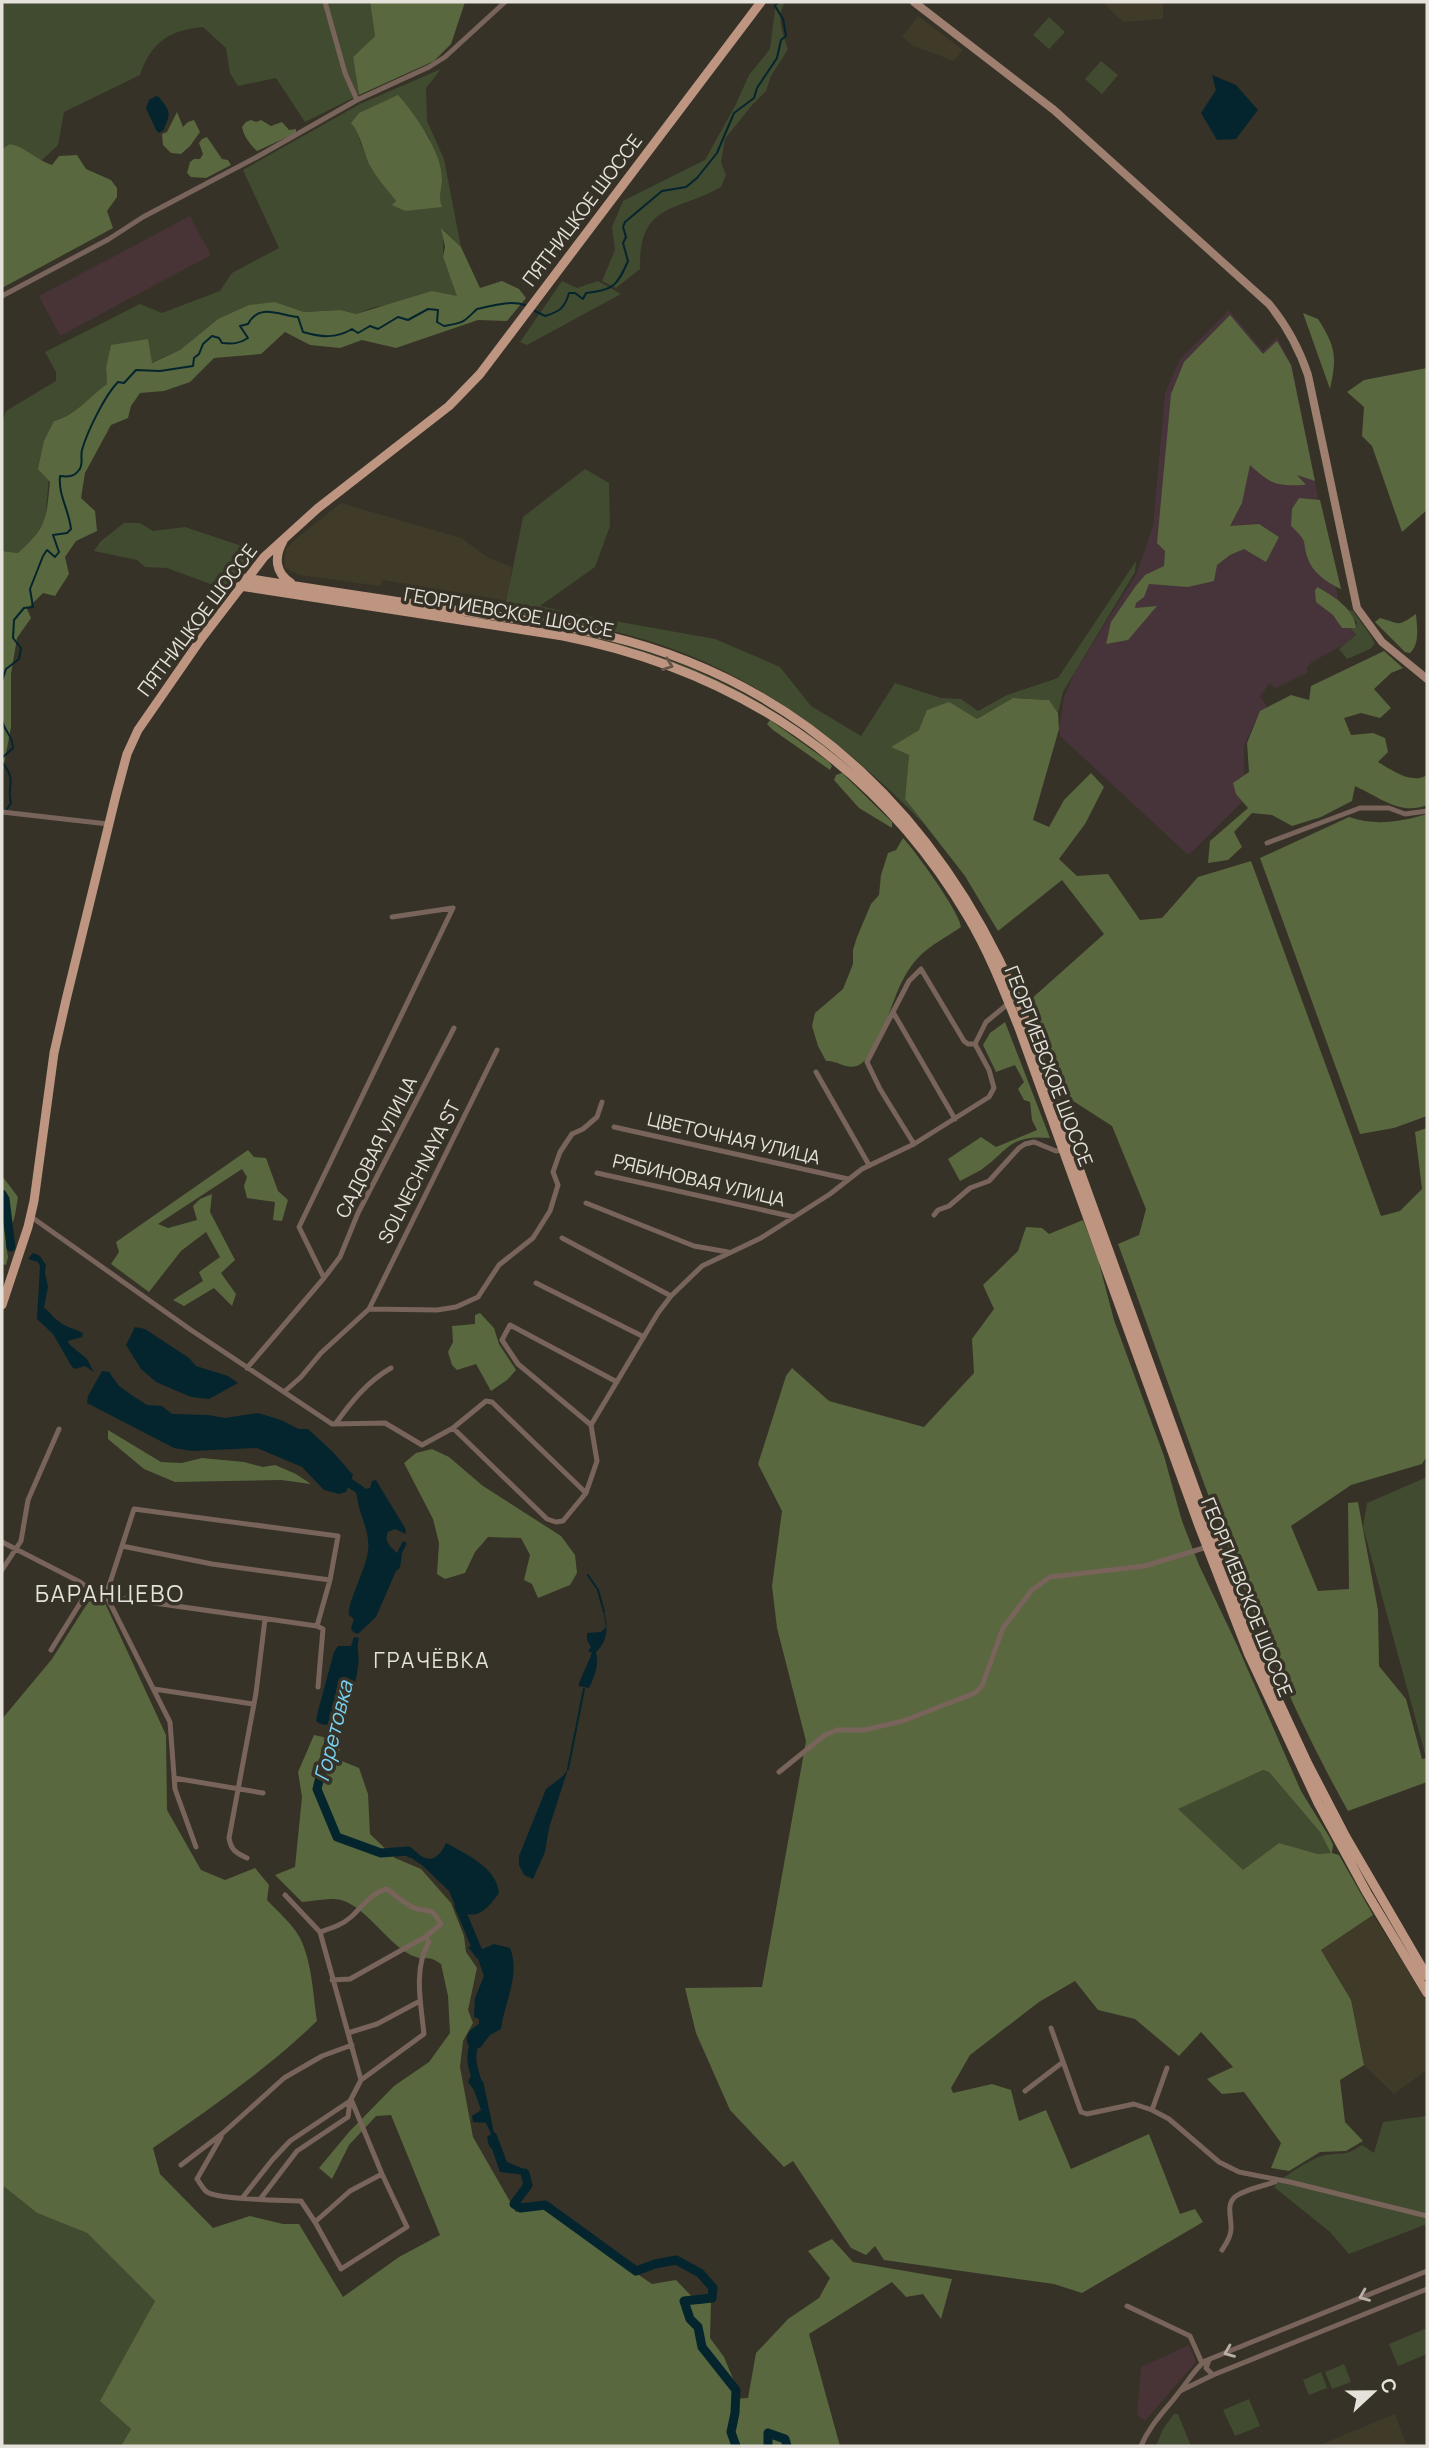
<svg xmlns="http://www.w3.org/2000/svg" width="1429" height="2448" viewBox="0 0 1429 2448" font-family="Manrope,sans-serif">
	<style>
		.built { fill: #403a29 }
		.industrial { fill: #483336 }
		.medical { fill: #47333a }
		.green { fill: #414b30; fill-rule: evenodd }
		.forest { fill: #59683e; fill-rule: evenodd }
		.water { fill: #05252e }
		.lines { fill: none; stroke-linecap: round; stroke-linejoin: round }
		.stream { stroke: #05252e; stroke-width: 2 }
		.river { stroke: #05252e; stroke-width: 9 }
		.minor { stroke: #78645a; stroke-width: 5 }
		.secondary { stroke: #9f8070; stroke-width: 8 }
		.primary { stroke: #bd9580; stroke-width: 9 }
		.oneway { stroke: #655546 }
		.oneway2 { stroke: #b9b0a8 }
		.labels { text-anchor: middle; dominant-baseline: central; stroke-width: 7; stroke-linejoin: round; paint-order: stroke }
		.street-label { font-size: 19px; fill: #e5e2dc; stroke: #363227 }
		.neighbourhood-label { font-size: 21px; letter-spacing: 2px; fill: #e5e2dc; stroke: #363227 }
		.water-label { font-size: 21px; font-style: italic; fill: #78d2f1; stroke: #363227 }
		.quarter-label { font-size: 23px; letter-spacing: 2px; fill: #e5e2dc; stroke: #363227 }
	</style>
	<rect width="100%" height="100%" fill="#363227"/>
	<path class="built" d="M1102,2h61v17l-40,3z
		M918,16l45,34 -9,11 -40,-15 -12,-9z
		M341,503l120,35 28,20 23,9 -4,34 -125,-21 -3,6 -80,-11 -15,-7 -1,-7 2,-12 10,-10z
		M1373,1915l54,86v69l-33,24 -30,-29 -13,-65 -30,-50z
		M1395,2414l12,32h-90z"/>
	<path class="industrial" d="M190,216l21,39 -151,81 -21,-40z
		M1189,2345l7,17 -51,59 -8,-6 4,-48z"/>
	<path class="medical" d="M1229,310l34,41 14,-14 15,30 50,251 13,17 -6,7 -37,20 -5,5v6l-32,15 -5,-5 -10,13 8,12 -4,6 -8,6 -12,26 1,53 -55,55 -4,-1 -126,-117 -1,-7 5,-32 10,-23 63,-101 16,-47 12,-133 15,-34z"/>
	<path class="green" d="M2,2h368l5,34 -22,21 6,38 -54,27 -29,-44 -38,8 -8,-13 -4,-25 -23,-21c-33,3 -52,15 -63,48l-76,37 -6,33 -17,16c-14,-8 -23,-21 -39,-12z
		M776,2h9c-9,16 -3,29 3,47l-17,27 -5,15 -14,14 -27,34 -4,23 5,13 -5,12c-46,26 -82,15 -81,82l-24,19 -14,-7 13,-31 -3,-23 11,-26 82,-41 30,-54 14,-31 21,-26z
		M1049,17l16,15 -16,17 -16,-14z
		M1101,61l17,14 -16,19 -17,-15z
		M441,69l-15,19 1,33 17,38 17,88 -18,-18v29l15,38 -84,11 -18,7 -15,-4 -37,2 -29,-10 -57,17 -38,31 -29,13 -45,5 1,16c-18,13 -32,32 -53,37l-9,101 -14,19 -13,12 -16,-2v-128l4,-12 50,-30v-9l-11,-20 95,-48 22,9 58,-22 12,-18 47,-25 -36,-78 117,-66zM398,96l31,41 13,40 -2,25 -35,9 -12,-7 3,-3c-18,-27 -31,-38 -39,-71z
		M562,281l15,7 21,-7 23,13 -94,51 -7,-3z
		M585,469l24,14 1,43 -15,41 -55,39 41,9 134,24 65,28 31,39 50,30 34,-53 46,15 20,1 17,12 29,-16 51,-17 78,-117 -1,11 -72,120 -5,21 -9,-13 -36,-2 -36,21 -58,11 -27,17 17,8 -4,44 19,25c-68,-70 -146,-133 -238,-170 -58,-23 -120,-34 -182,-42l19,-95z
		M124,523h16l13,8 32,-4 72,24 -24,29 -9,6 -11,-1 -46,-17 -22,-1 -8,-7 -43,-9 7,-10z
		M1348,610l5,1 18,25 4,8 -5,5 -23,10 -8,-10 17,-14 -6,-7h6l1,-5z
		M570,632c92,20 158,46 235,100 12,8 30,18 37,29 -80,-62 -170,-110 -272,-127z
		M1427,1477v284l-64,-234 4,-24z
		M1262,1770l7,2 51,60 12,21 -14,1 -39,-11 -36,28 -66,-62z
		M1427,2116v108l-78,30 -19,-22 -56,-45c6,-9 41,-31 52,-32 19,-3 17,2 36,-10l12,8 9,-31z
		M2,2185l35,28 50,20 68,68 -54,100 30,28 -10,17h-119z
		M1427,2328v26l-29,12 -9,-22z
		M1344,2364l7,18 -19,7 -7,-17z
		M1321,2372l6,16 -18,7 -6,-15z
		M1249,2399l11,27 -25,10 -12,-26z
		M1174,2414h4l13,32h-35l7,-17z"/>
	<path class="forest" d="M370,2h95l-14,42 -17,17 -75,34 -6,-38 22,-21z
		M398,95c18,20 44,58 44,84 0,10 -4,19 0,28l-37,4 -13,-6 4,-4c-8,-11 -18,-21 -24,-32 -9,-14 -10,-34 -21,-46l8,-10z
		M177,112l6,15 5,-5 6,-2 6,12 -10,14 -9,8 -10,-1 -8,-8 -1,-11 5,-2z
		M251,120l5,2 5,-2 10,6 11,-4 7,8 7,-1v4l-39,18c-7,-7 -13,-14 -15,-24l4,-5z
		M207,137l15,22 6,1 3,5 -25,13 -15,-1 -4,-4 3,-11 4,-3h6l3,-5 -4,-11 3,-4z
		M10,144c16,3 26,16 42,21l7,-9 18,-1 9,14 25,11 6,8v9l-10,14 6,17 -111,60v-139z
		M441,228l20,19 19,41 22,-7 17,8 7,9 -19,23 -29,-1 -82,28 -34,-8 -22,8 -30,-3 -25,-13 -24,22 -47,4 -24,24 -26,9 -24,2 -9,13 -3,12 -17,7 -26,48 -4,25 14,13 2,20 -21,10 -11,16 4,17 -14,22 -12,-3 -16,16 4,9 -14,20 -6,36v53l-9,48v-224l16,2c29,-26 28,-33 32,-71l-12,-13 6,-28 10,-20c21,-5 35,-24 53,-37l-1,-16 5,-23 37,-6 4,24 28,-13 38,-31 31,-14 26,-3 29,10 37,-2 15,4 76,-23 25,5 -14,-39 2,-10z
		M1303,313l15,6c18,28 19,38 12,70z
		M1230,315l33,39 14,-13 14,24 24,116 -18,-6 9,10c-31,1 -34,0 -56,-20l-8,38 -12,23 29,-2 20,13 -13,25 -22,-13 -14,6 -13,10 -3,16 -26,6 -39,-3 -5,13 -8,6 -1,5 22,-2 -29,34 -22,4 5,-22 24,-35 10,-12 19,-9 1,-15 -8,-8 14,-149 13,-32z
		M1427,368v142l-25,22 -30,-86 -10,-10 2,-29 -17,-15 17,-12z
		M1299,498l21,2 21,89c-12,-5 -29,-17 -33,-30 -7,-20 2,-15 -17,-33l1,-17z
		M1317,587c15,8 38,22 39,41h-14l-9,-13 -17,-13 -1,-11z
		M1416,614c1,13 4,30 -6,39l-5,-1 -30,-30 5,-4c20,5 16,10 36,-4z
		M1384,651l19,17 -12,5 -17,16 17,19 -11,10 -19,-5 -17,5 7,17 22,-2 12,5 3,14 -10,10c14,8 34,23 49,13v30c-26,11 -48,-8 -72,-19l-3,15 -31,16 -29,9 -20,-11 -20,-2 -18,19 8,15 -14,13 -20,3 2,-22 38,-33 -12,-14 -3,-11 16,-11 -2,-29 13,-32 31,-16 18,5 2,-14z
		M1013,698l36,2 9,13 1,16 -26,91 16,7 15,-27 27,-27 13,14 -19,37 -26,35 18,17 31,-2 32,46 22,-2 36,-41 53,-16 130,355 19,-5 22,-22 -7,-57 12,-4v328l-5,8 -71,21 -60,41 27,65 31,-2 -1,-86 10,-1 20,108 1,56 27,33 16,60 5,-1v24l-79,29c-100,-178 -159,-376 -230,-567l21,-9 7,-26 -34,-83 -42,-27 -41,-98 75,-67 -42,-54 -64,51 -33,-55 -60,-77 4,-44 -18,-8 28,-17 8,-20 22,-8 28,17z
		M770,720l59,42 3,4 -2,4 -57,-40 -6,-6z
		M842,773l50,49v6l-33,-20 -25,-28 2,-5z
		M1427,814v302l-33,12 -34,6 -100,-276 89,-41c26,9 52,5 78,-3z
		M903,838c11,11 58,76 58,89 -23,16 -41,22 -56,49 -14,23 -23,72 -43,87 -13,10 -23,-3 -36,-2l-8,-15 -6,-20 3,-13 28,-24 10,-25v-14l4,-13 14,-33 8,-9 2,-20 7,-22 8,-3z
		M1005,1022l45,116c-40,-4 -41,12 -69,32 -7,4 -14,7 -21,11l-12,-22 33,-22 15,10 41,-17 -5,-10 -2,-18 -6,-2 -6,-11 6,-7 -9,-17 -19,7 -13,-27 7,-12z
		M248,1150l6,7 12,1 12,33 10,9 -6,21 -9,-1 2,-18 -28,-4 -3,-12 3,-9 -5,-8 -84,55 10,4 29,-8 -4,-14 7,-7 12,-5 -2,18 25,48 -14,13 15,21 -4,12 -18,-18 -30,18 -11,-6 30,-19 -4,-9 21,-15 -14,-25 -25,19 -32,41 -38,-28 8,-12 -3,-10z
		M2,1176l16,21 -3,18 -9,31 2,11 -2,8 -4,-1z
		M1083,1220l15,39 16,61 50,136 18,65 17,44 38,80 64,146 29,47 3,7 -1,8 7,2 34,60 -52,35 30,50 13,65 -24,15 5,42 18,19 -17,10 -26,1 -31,19 -18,-3 10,-25 -37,-51 -22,2 -15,-15 26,-12 -32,-35 -22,24 -44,-37 -37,-9 -23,-29 -36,21 -69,53 -19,33 2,5 39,-9 19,6 8,31 27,-11 25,59 78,-35 31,80 15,-5 8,13 -121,71 -28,-9 -170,-24 -9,-14 -9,9 -15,-7 -58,-87 -9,6 -54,-57 -34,-77 -11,-45 77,-1 44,-246 -29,-113 -5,-42 10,-75 -24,-47 28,-88 6,-8 37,33 95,26 50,-54 -2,-34 22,-30 -11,-24 35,-34 8,-24 16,1 7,6zM1263,1770l6,2 51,60 11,21 -13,1 -39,-11 -36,27 -65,-61z
		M480,1313l14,15 5,16 17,26 -9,10 -16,11 -15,-27 -19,6 -5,-5 -4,-13 5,-10 -1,-16 23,-2v-9z
		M108,1430l53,32 21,1 20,-5 42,4 19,5 12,-2 21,9 15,10 -30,-4 -106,2 -31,-13 -36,-30z
		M432,1449l17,8 34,29 78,50 14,19 2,18 -7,12 -32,13 -6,-14 -8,-4 6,-25 -9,-17 -33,-1 -13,15 -10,21 -20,6 -8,-5 2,-31 -6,-24 -29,-56 12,-10z
		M92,1596l13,7 61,132 1,75 34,60 24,10 30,-12 14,17 -2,15c11,12 25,23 33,38 12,24 13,56 17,83 -50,48 -106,87 -164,127l7,26 53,54 37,-12 33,8h16l44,73 56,-40 41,-22 -49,-120 -15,1 -27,29 -17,34 -13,-11 30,-36 45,-46 35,-24 21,-29 -2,-37 -7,-32c-14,-10 -14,-3 -25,-7 -26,-8 -47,-49 -75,-57 -11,-3 -27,1 -39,2l-27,-27 20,-8 7,-70 -4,-25 16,-37 28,6 -5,18 22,9 9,26 2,40 25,24 26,11 30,34 13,33 2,16 11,16 -9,42 5,13 -10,18 -3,26 13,70 43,75 24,-5 112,77 24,-4 23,24 12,-2 -1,36 14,19 12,29 -2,13 14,-1 8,-45 32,-34 31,-21 11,-20 -22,-27 24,-12 21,23 99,17 -11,40 -18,-25 -17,3 -14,-15 -83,52 31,112h-719l10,-17 -31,-28 55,-100 -68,-68 -50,-20 -35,-28v-466l50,-60z"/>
	<path class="water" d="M1212,75l24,10 22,25 -22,29 -19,1 -16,-27 15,-23z
		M156,96l3,1c8,11 13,14 7,27 -4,8 1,4 -7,9l-3,-3 -10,-22 3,-8z
		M33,1253l7,3 6,9 -1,8 3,14 -4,21c7,4 7,8 13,12 7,7 16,8 26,13l-1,4 -14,4 1,3 18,15 7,13 -9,-6 -10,3 -3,-2 -19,-33 -16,-15 3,-53 -2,-4 -10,-3z
		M135,1327l10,2 44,29 7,8 32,10 10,7 -29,16 -18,-2 -35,-15 -15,-13 -15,-24z
		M102,1371l7,1 10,14 14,10 14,9 15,1 10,8 36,1 17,3 33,-5 23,7 18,9h9l24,22 21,24 -7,17 -7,2 -15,-4 -22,-23 -45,-19 -65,3 -18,-3 -87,-45 1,-7z
		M376,1480l29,48 1,6 -11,-5 -7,3c-4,10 2,14 9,21l6,-12 4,2 -5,10 -2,15 -4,3 -20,46 -18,17 -5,-2 -2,-4 3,-9 -5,-4c-2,-12 17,-46 19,-64 3,-21 -12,-40 -11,-61l13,-2 2,-7z
		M603,1610c6,14 5,32 -7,42 3,13 -1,24 -7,36l-10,-2v-3l13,-30 -4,-2 3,-4 -4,-7v-7l14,-1 5,-5z
		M354,1637l5,1c-3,9 1,19 -1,28 -2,19 -9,37 -13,55 -11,-1 -19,9 -29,0l2,-10 16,-59 4,-6h13z
		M568,1769l-19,59 -4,24 -12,27 -9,-4 -5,-10v-9l27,-67 17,-13z
		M446,1843c20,11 51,25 53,50 -7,10 -19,25 -31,21l-7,5 -12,-28 -26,-25 -22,-15v-4l11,1c14,15 25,15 34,-5z
		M494,1944l16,4c11,27 -6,55 -9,81l-11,6 -10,13 -12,-3c-4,-11 2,-15 11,-21v-5l-5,-2 1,-19 9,-22 -6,-17 -10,-12 9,-2 6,4z
		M470,2077l13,4 9,42 2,10h2l11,29 17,7 7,11h-5l-1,-5 -25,-3 -8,-23 -3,-3 -2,-9 4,-3 -5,-11 -13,-1 -1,-6 9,-6 -7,-20 -6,-8z"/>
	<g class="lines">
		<path class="stream" d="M535,311l10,5c14,-4 20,-8 24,-23h6l8,6 3,-6c28,-3 31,-7 42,-32l-5,-18 3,-6 -3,-10 2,-5 37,-31 24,-4 11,-9 20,-25 17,-40 20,-15 3,-10 20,-30 4,-18 5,-4 -3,-17 -8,-13 3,-4
			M2,681l4,-12 13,-10 2,-11 -8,-10 1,-18 10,-12 9,-1 -3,-18 13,-33 4,-6 8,7 4,-5 -6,-17 14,-2 4,-4c-2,-19 -13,-34 -11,-53 8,1 14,1 19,-6 5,-6 1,-13 3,-20 5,-18 23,-55 36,-68l6,1 12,-13 24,1 33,-5 1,-8 5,-4 4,-10 9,-8 7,2 3,5c10,1 17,1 26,-5l-8,-12 8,-2c11,-21 31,-9 50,-7l5,15c17,5 33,7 49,-3l6,4 12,-7 8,3 20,-12 10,3 20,-11 10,1 -1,12 7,4c22,-4 18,-3 33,-17 15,-3 32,-9 48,-4
			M2,720c2,11 11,16 11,28l-11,10
			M2,762c16,20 4,23 9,41l-4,6
			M2,1217l5,2
			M588,1575l10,15 6,22
			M568,1769l16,-80"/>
		<path class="river" d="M2,1194l3,5 6,48
			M341,1477l19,13 3,11
			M336,1714l-19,75 20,48 44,16 27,-2 2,2
			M459,1906l20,48
			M476,2038c-8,20 -3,30 3,50
			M525,2173l3,12 -14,19 7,4 24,-3 91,66 19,-7 21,-4 24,13 13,15 -1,10 -28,3 6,18 8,8 4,20 34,43 -1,23 -4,19 5,14
			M768,2446v-13l17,6 2,7"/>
		<path class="minor" d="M325,2l20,71 12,27
			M2,296l107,-57 34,-22 112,-59 102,-58 72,-33 16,-10 60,-55
			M2,812l106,12
			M1267,843l93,-35h29l16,6 22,-3
			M893,1012l62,107
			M816,1072l53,93
			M614,1127l234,52
			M914,1144l-34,-55 -13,-27 42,-81 12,-12 43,72 4,3h7
			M597,1173l197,44
			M586,1203l108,43 34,6
			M934,1215l4,-5 11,-4 21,-18 19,-7 30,-33 6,-4 9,-2 22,9 6,-1
			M30,1216l161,114 141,94 53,-1 37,22 31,-17 33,-27 6,1 94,91
			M562,1238l109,58
			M324,1278l16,-21 18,-44 96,-185
			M536,1283l108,54
			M369,1309l128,-259
			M247,1368l77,-90 -25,-51 154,-319 -61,9
			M284,1392l17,-15 20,-24 48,-44 68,1 19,-3 22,-10 21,-32 34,-27 17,-27 8,-26 -5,-13 7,-20 12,-18 11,-5 14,-12 5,-15
			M336,1423c15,-21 32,-42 55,-55
			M591,1425l-73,-61 -16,-24 8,-15 107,57
			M453,1428l94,91 9,3 7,-1 23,-28 11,-32 -6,-36 67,-112 13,-17 31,-30 59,-28 69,-44 32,-25 52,-25 75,-47 5,-9 -5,-18 -14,-26 11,-22 23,-19
			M2,1542l78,40 18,13 219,31
			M122,1546l90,18 118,16
			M2,1570l19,-29 7,-41 31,-71
			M51,1650l38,-61
			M154,1689l99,15
			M779,1772l46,-37 12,-5h27l39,-9 72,-28 7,-7 21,-58 29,-38 18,-13 95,-11 62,-19
			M174,1778l89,15
			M196,1847l-21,-58 -5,-67 -64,-127 28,-86 204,27 -8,44 -13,46 6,3 -5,58
			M247,1858c-11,-5 -16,-8 -18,-20l27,-145 9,-74
			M285,1895l35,37 41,148
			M320,1932c12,-4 22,-7 31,-15 11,-10 21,-25 36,-28 8,6 16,13 25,18 16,8 17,-4 29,17l-16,13
			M1051,2028l30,84 6,2 47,-10 18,6
			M348,2033l29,-9 43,-23
			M1167,2068l-15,42 17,9 50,43 20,10 51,10 137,34
			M1025,2091l38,-29
			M351,2099l31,75 -32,17 -35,31 26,47 66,-42 -25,-53
			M221,2137l-24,42c3,4 6,10 10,13 11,8 77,8 94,9l14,21
			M181,2165l42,-32 61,-55 38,-22 30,-11
			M243,2197l30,-38 17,-18 60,-40 11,-21 63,-46c-3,-29 -11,-66 5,-92l-4,-5 -75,42 -18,1
			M261,2198l36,-47 51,-34 2,-16
			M1222,2250c4,-6 9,-13 9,-21 1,-11 -6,-25 5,-33 11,-7 27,-10 39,-14
			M1127,2306l63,30 12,27
			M1209,2360l-3,8 7,7
			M1180,2391l33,-16 214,-86
			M1141,2446c9,-22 25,-36 39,-55 8,-10 14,-21 25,-30l222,-90"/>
		<path class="secondary" d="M914,2l140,108 215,194c19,23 30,44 39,71l49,233 25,34 45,37"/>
		<path class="primary" d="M283,541c-9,16 -8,32 8,42
			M246,578c72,12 144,22 215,33 49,7 99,13 147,25 199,48 336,187 413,372l185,511 55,144 46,99 39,75 81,139
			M240,586l323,50c173,34 315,128 405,281 21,35 36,74 51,111l180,498 49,127 70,150 49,90 60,100
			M2,1305l26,-78 6,-26 20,-148 12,-53 50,-205 11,-41 11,-24 63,-91 63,-82 54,-49 131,-102 31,-32 281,-372"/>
	</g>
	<defs><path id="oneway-chevron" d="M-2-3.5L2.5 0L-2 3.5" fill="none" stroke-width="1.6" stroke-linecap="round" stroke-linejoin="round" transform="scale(1.75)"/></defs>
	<use class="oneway" href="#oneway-chevron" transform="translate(668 665) rotate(20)"/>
	<g class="oneway2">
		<use href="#oneway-chevron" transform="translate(1364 2296) rotate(158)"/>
		<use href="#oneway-chevron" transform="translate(1229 2352) rotate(158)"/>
	</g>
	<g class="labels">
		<g class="street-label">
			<text transform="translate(582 210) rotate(-53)">ПЯТНИЦКОЕ ШОССЕ</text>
			<text transform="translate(509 612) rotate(10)">ГЕОРГИЕВСКОЕ ШОССЕ</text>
			<text transform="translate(197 620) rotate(-53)">ПЯТНИЦКОЕ ШОССЕ</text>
			<text transform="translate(1049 1066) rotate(69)">ГЕОРГИЕВСКОЕ ШОССЕ</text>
			<text transform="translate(734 1138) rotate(13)">ЦВЕТОЧНАЯ УЛИЦА</text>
			<text transform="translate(376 1147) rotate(-63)">САДОВАЯ УЛИЦА</text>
			<text transform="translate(419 1172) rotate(-63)">SOLNECHNAYA ST</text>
			<text transform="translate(699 1180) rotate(13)">РЯБИНОВАЯ УЛИЦА</text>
			<text transform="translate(1247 1597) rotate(68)">ГЕОРГИЕВСКОЕ ШОССЕ</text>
		</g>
		<g class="neighbourhood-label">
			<text x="432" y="1660">ГРАЧЁВКА</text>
		</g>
		<g class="water-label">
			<text transform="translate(333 1731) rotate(-76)">Горетовка</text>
		</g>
		<g class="quarter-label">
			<text x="110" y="1593">БАРАНЦЕВО</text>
		</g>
	</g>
	<rect width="1429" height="2448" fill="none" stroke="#e5e2dc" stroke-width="7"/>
	<g transform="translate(1373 2392) rotate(68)" stroke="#363227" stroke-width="5" paint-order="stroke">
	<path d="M0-5L12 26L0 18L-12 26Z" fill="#e5e2dc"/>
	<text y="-10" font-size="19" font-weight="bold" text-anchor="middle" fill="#e5e2dc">С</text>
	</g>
</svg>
